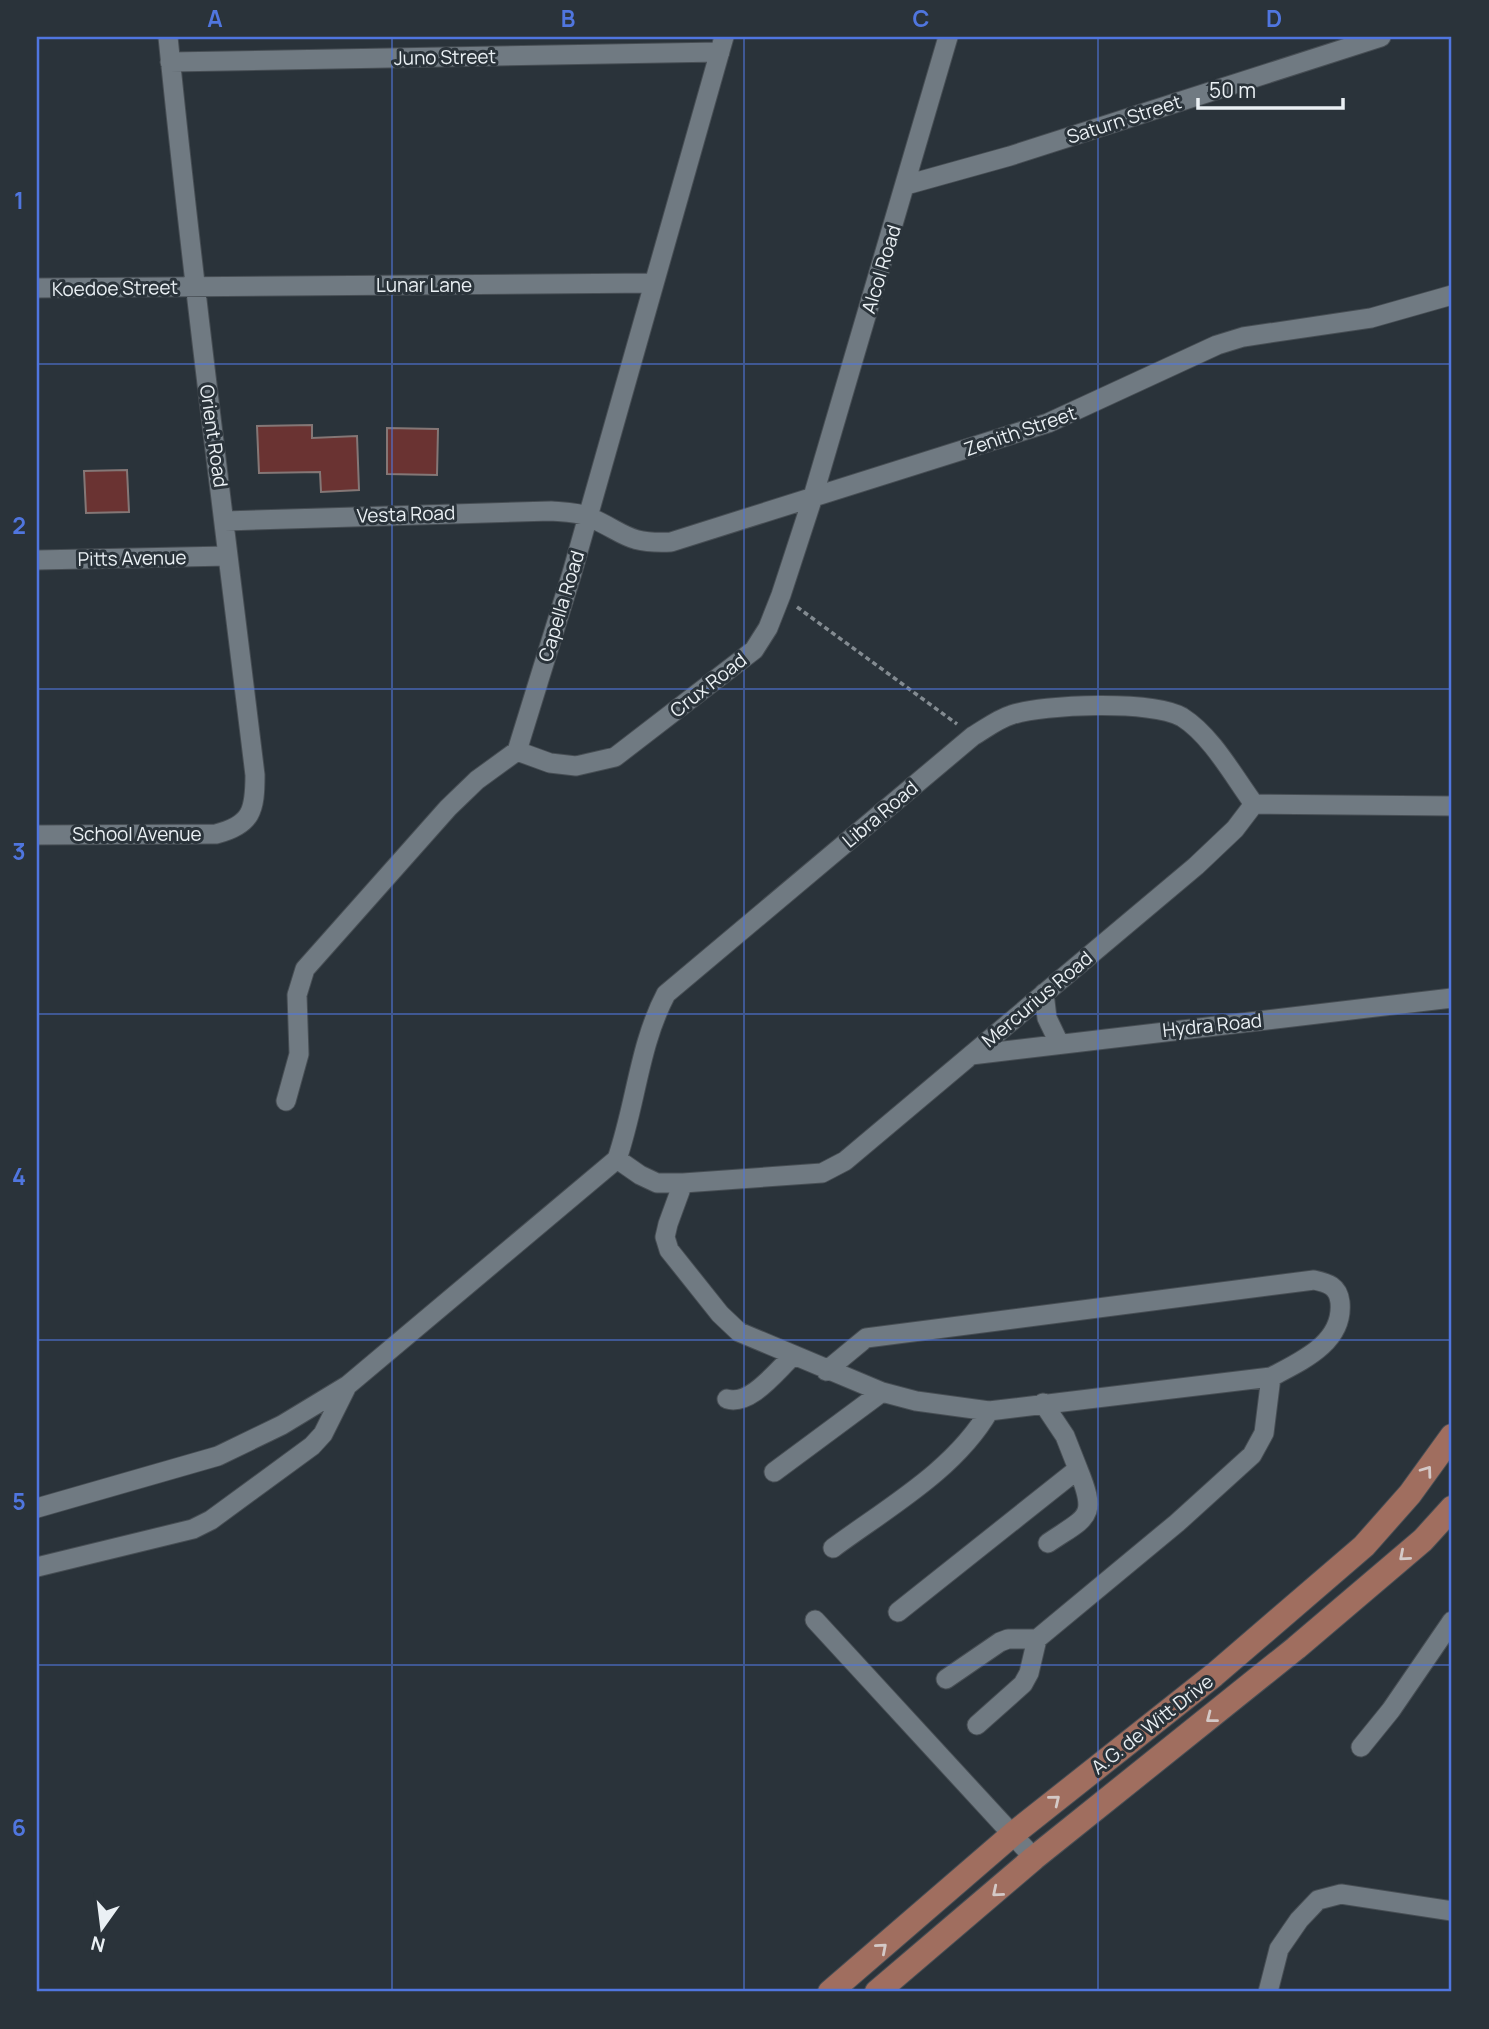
<svg xmlns="http://www.w3.org/2000/svg" width="1489" height="2029" viewBox="0 0 1489 2029" font-family="Manrope,sans-serif">
	<style>
		.building { fill: #6a3332; stroke: #847776; stroke-width: 2 }
		.lines { fill: none; stroke-linecap: round; stroke-linejoin: round }
		.minor-casing { stroke: #474e54; stroke-width: 21 }
		.major-casing { stroke: #474e54; stroke-width: 26 }
		.path { stroke: #838b91; stroke-width: 3.5; stroke-dasharray: 5 3.5; stroke-linecap: butt }
		.minor { stroke: #707a82; stroke-width: 19 }
		.major { stroke: #a06e5f; stroke-width: 24 }
		.oneway { stroke: #d4c9c7 }
		.grid { fill: none; stroke: #5076df; stroke-width: 2; stroke-opacity: 0.55 }
		.labels { text-anchor: middle; dominant-baseline: central; stroke-width: 6; stroke-linejoin: round; paint-order: stroke }
		.street-label { font-size: 19px; fill: #eaf0f4; stroke: #2a333a }
		.neatline { fill: none; stroke: #5076df; stroke-width: 2.5 }
		.grid-label { font-size: 23px; text-anchor: middle; font-weight: bold; fill: #5076df }
	</style>
	<rect width="100%" height="100%" fill="#2a333a"/>
	<path class="building" d="M312,425v13l45,-2 2,54 -38,2 -1,-20 -61,1 -2,-47z
		M387,428l51,1 -1,46 -50,-1z
		M127,470l2,42 -43,1 -2,-42z"/>
	<g class="lines">
		<g class="minor-casing">
			<path id="minor" d="M170,62l550,-10
				M906,185l104,-29 371,-119
				M37,288l617,-5
				M225,521l326,-10c11,1 27,1 38,6 37,16 37,27 82,25l377,-119 169,-78 26,-8 128,-19 81,-23
				M37,560l191,-4
				M517,751l33,12 26,3 39,-9 139,-107 14,-22 13,-33 31,-95 136,-463
				M1254,804l198,2
				M37,835l179,-1c36,-9 39,-24 39,-59 -30,-246 -62,-492 -87,-738
				M1044,993l3,25 12,25
				M971,1055l481,-57
				M286,1101l13,-47 -2,-59 8,-26 143,-161 29,-28 40,-29 55,-178 152,-536
				M617,1159c19,-55 22,-114 49,-165l307,-258c12,-7 25,-17 38,-21 33,-11 141,-15 171,2 30,19 52,60 72,87
				M617,1159l23,16 17,8h26l139,-10 23,-12 351,-295 39,-37 19,-25
				M683,1183l-15,41 -3,13 4,13 51,64 19,18 143,60 34,9 73,10 282,-34 -7,56 -12,22 -75,68 -140,116 -8,34 -6,11 -46,41
				M826,1371l40,-33 448,-58c14,3 24,6 26,22 4,41 -39,59 -69,75
				M727,1399c24,7 50,-29 67,-44
				M774,1472l108,-80
				M37,1508l181,-52 64,-31 66,-40 269,-226
				M1048,1543c40,-27 50,-25 30,-74
				M833,1548c54,-40 122,-78 156,-137
				M37,1567l156,-38 18,-9 101,-74 11,-12 24,-48
				M898,1612l180,-143 -13,-33 -22,-33
				M815,1620l219,238
				M946,1679l54,-37 8,-3h29
				M1361,1747l30,-37 61,-89
				M1268,1992l11,-43 20,-29 19,-20 23,-6 111,17"/>
		</g>
		<g class="major-casing">
			<path id="major" d="M830,1992l183,-158 201,-159 150,-129 46,-52 42,-58
				M877,1992l157,-134 262,-210 127,-108 29,-32"/>
		</g>
		<path class="path" d="M797,607l160,117"/>
		<use href="#minor" class="minor"/>
		<use href="#major" class="major"/>
	</g>
	<defs><path id="oneway-chevron" d="M-2-3.5L2.5 0L-2 3.5" fill="none" stroke-width="1.6" stroke-linecap="round" stroke-linejoin="round" transform="scale(1.75)"/></defs>
	<g class="oneway">
		<use href="#oneway-chevron" transform="translate(1427 1471) rotate(-54)"/>
		<use href="#oneway-chevron" transform="translate(1404 1556) rotate(139)"/>
		<use href="#oneway-chevron" transform="translate(1211 1718) rotate(142)"/>
		<use href="#oneway-chevron" transform="translate(1055 1800) rotate(-39)"/>
		<use href="#oneway-chevron" transform="translate(997 1892) rotate(140)"/>
		<use href="#oneway-chevron" transform="translate(882 1948) rotate(-41)"/>
	</g>
	<path class="grid" d="M392,37v1955M744,37v1955M1098,37v1955M37,364h1415M37,689h1415M37,1014h1415M37,1340h1415M37,1665h1415"/>
	<g class="labels">
		<g class="street-label">
			<text transform="translate(445 57) rotate(-1)">Juno Street</text>
			<text transform="translate(1124 119) rotate(-18)">Saturn Street</text>
			<text transform="translate(881 269) rotate(-73)">Alcol Road</text>
			<text x="424" y="285">Lunar Lane</text>
			<text transform="translate(115 288) rotate(-1)">Koedoe Street</text>
			<text transform="translate(1020 431) rotate(-19)">Zenith Street</text>
			<text transform="translate(214 436) rotate(82)">Orient Road</text>
			<text transform="translate(406 514) rotate(-2)">Vesta Road</text>
			<text transform="translate(132 558) rotate(-1)">Pitts Avenue</text>
			<text transform="translate(561 606) rotate(-73)">Capella Road</text>
			<text transform="translate(708 685) rotate(-38)">Crux Road</text>
			<text transform="translate(880 814) rotate(-40)">Libra Road</text>
			<text x="137" y="834">School Avenue</text>
			<text transform="translate(1037 999) rotate(-40)">Mercurius Road</text>
			<text transform="translate(1212 1025) rotate(-6)">Hydra Road</text>
			<text transform="translate(1152 1724) rotate(-38)">A.G. de Witt Drive</text>
		</g>
	</g>
	<rect width="1489" height="2029" fill="none" stroke="#2a333a" stroke-width="77"/>
	<g transform="translate(102 1928) rotate(194)" stroke="#2a333a" stroke-width="5" paint-order="stroke">
	<path d="M0-5L12 26L0 18L-12 26Z" fill="#eaf0f4"/>
	<text y="-10" font-size="19" font-weight="bold" text-anchor="middle" fill="#eaf0f4">N</text>
	</g>
	<path d="M1198 98v10h145v-10" fill="none" stroke="#eaf0f4" stroke-width="3.5"/>
	<text x="1209" y="98" font-size="21" fill="#eaf0f4" stroke="#2a333a" stroke-width="5" paint-order="stroke">50 m</text>
	<rect x="38" y="38" width="1412" height="1952" class="neatline"/>
	<g class="grid-label">
		<text x="215" y="27">A</text>
		<text x="568" y="27">B</text>
		<text x="921" y="27">C</text>
		<text x="1274" y="27">D</text>
		<text x="19" y="209">1</text>
		<text x="19" y="534">2</text>
		<text x="19" y="860">3</text>
		<text x="19" y="1185">4</text>
		<text x="19" y="1510">5</text>
		<text x="19" y="1836">6</text>
	</g>
</svg>
